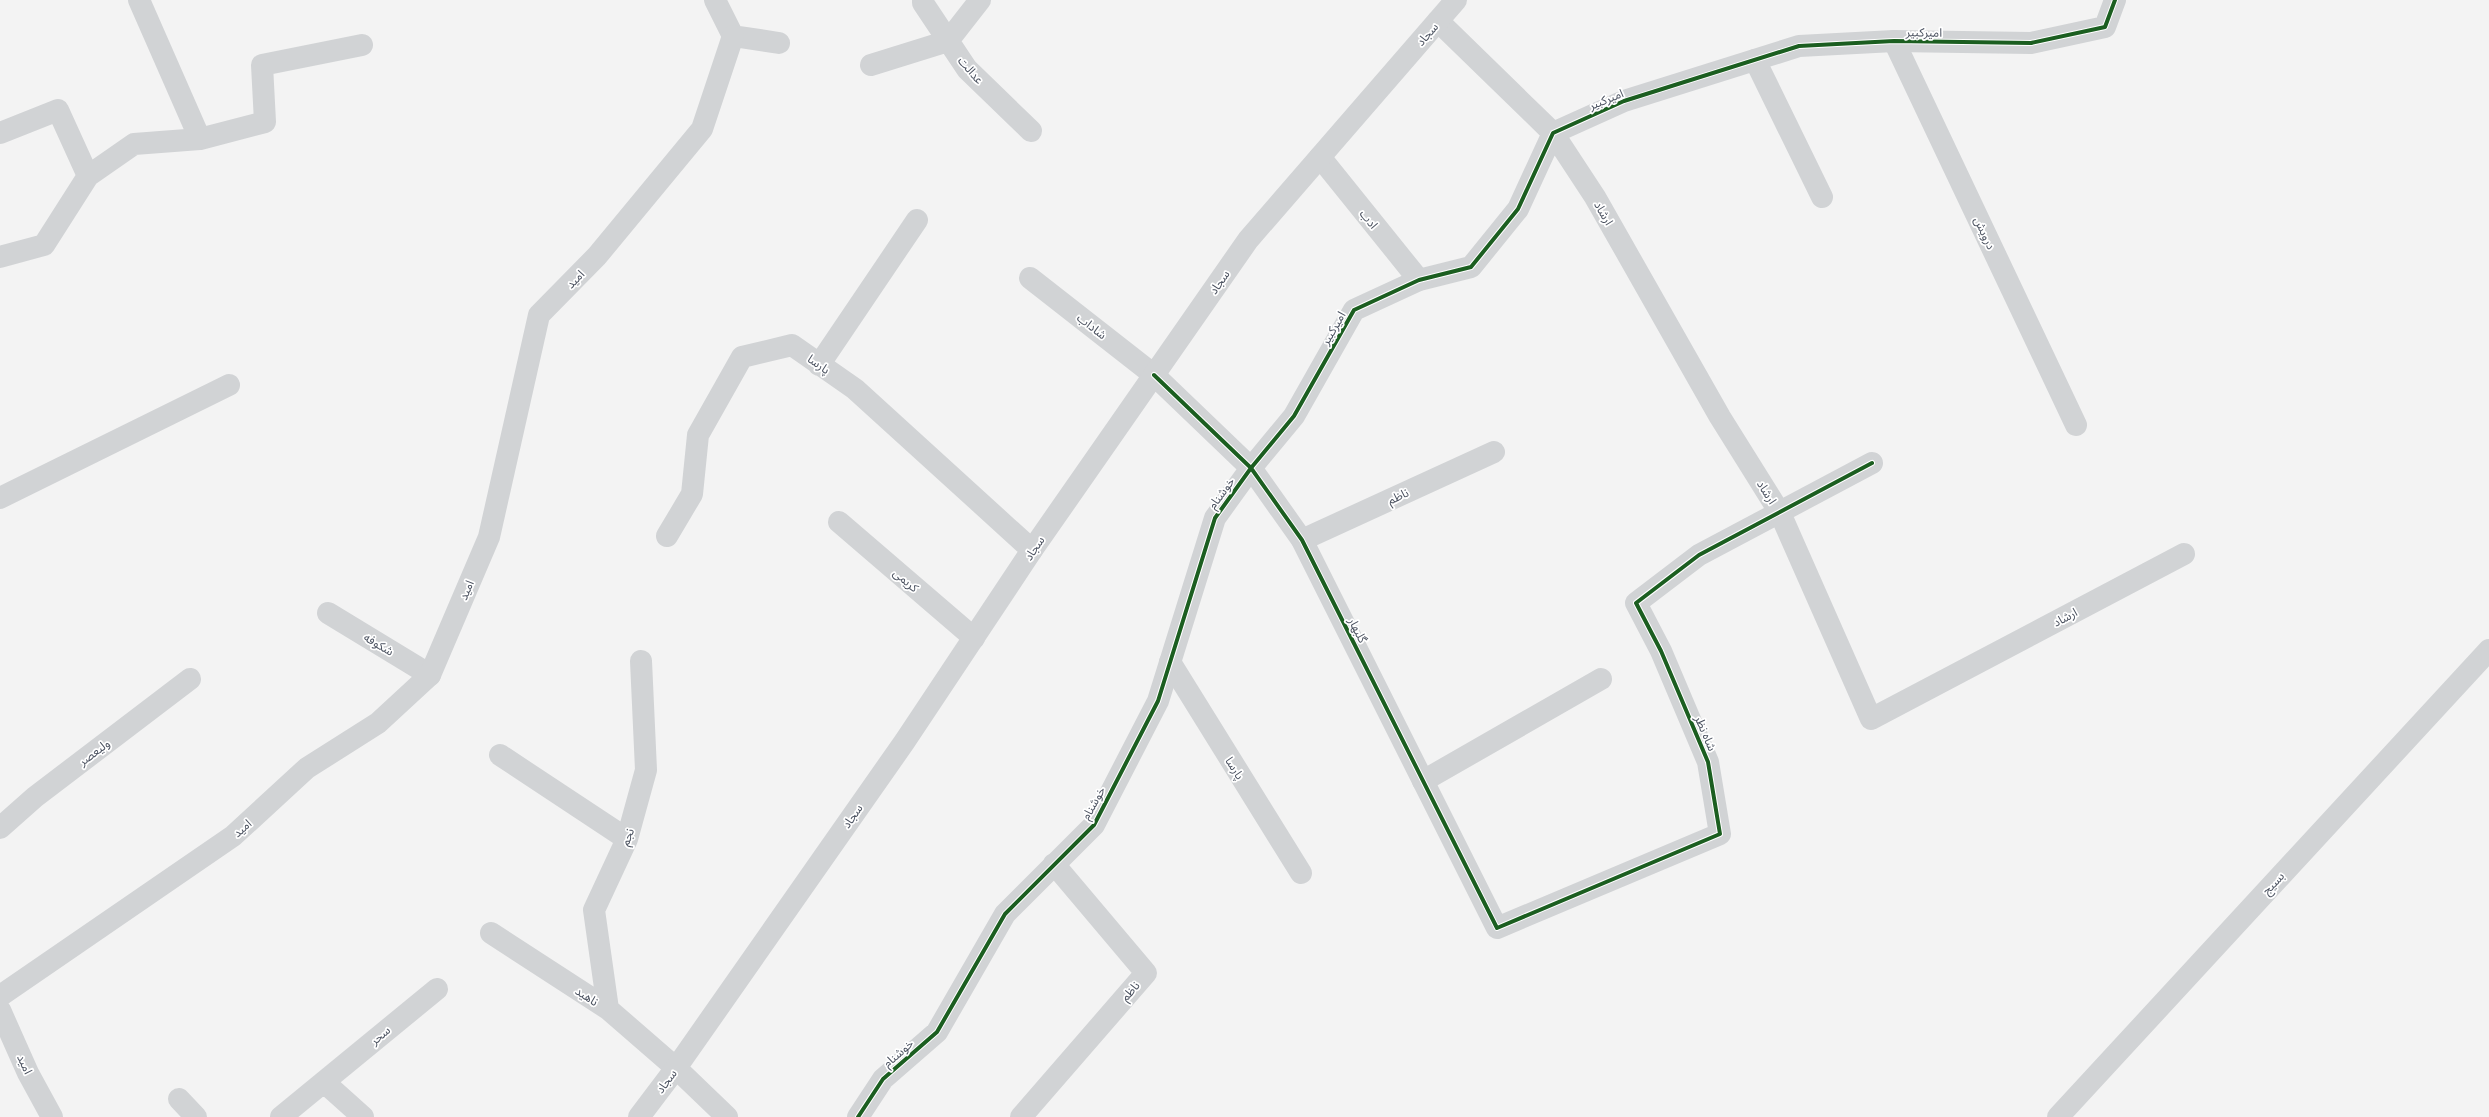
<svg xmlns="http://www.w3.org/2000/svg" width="2489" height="1117" viewBox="0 0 2489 1117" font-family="'IBM Plex Sans','Noto Sans Arabic',sans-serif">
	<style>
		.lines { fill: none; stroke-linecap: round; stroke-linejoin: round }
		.service { stroke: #d1d3d5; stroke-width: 22 }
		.minor { stroke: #d1d3d5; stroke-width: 22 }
		.tertiary { stroke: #d1d3d5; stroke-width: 22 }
		.cycleway-casing { stroke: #fff; stroke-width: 6 }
		.cycleway { stroke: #1b5e20; stroke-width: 4 }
		.labels { text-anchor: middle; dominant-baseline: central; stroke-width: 3.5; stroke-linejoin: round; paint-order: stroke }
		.street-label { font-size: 12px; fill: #4a515f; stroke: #fff }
	</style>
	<rect width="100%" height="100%" fill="#f3f3f3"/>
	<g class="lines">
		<path class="service" d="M139,0l61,139
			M715,0l18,36 46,7
			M923,0v3l44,66 64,62
			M1894,41l182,384
			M1755,60l67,137
			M871,65l77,-24 32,-41
			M0,133l58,-23 30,66
			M1320,157l99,123
			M0,257l44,-12 44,-69 46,-32 66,-5 65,-17 -3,-57 100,-20
			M1030,278l124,97
			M819,365l98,-145
			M839,522l135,116
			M667,536l25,-42 6,-59 44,-78 50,-12 63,44 177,161
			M1302,540l192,-88
			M328,613l102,62
			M1170,662l131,211
			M500,755l127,84
			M1423,781l178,-102
			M0,828l35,-31 155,-118
			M491,933l117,76 68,59
			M608,1009l-14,-99 33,-71 19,-69 -5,-109
			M324,1082l39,35
			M179,1099l17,18
			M281,1117l156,-128
			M1021,1117l125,-144 -92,-109"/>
		<path class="minor" d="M1438,21l115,112 42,64 125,220 60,96 91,206 313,-165
			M1154,375l97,93 51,72 195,388 223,-94 -12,-72 -47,-111 -25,-48 63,-48 173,-92
			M0,498l229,-113
			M0,996l233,-160 74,-68 71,-45 52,-48 59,-138 50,-222 58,-59 105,-127 31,-93
			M0,1010l28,63 24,44
			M858,1117l25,-38 54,-47 68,-118 89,-89 64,-124 57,-183 36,-50 43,-52 60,-106 65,-30 52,-13 47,-58 35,-76 71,-32 175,-55 95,-5 137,2 74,-16 10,-27"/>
		<path class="tertiary" d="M676,1068l51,49
			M639,1117l37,-49 229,-327 127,-191 216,-310 208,-240
			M2058,1117l431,-467"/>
		<g class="cycleway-casing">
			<path id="cycleway" d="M1154,375l97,93 51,72 195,388 223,-94 -12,-72 -47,-111 -25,-48 63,-48 173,-92
				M858,1117l25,-38 54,-47 68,-118 89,-89 64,-124 57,-183 36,-50 43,-52 60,-106 65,-30 52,-13 47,-58 35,-76 71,-32 175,-55 95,-5 137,2 74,-16 10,-27"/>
		</g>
		<use href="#cycleway" class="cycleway"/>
	</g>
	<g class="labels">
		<g class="street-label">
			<text transform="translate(1924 32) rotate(1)">امیرکبیر</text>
			<text transform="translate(1427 34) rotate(-49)">سجاد</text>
			<text transform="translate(971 70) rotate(49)">عدالت</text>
			<text transform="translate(1606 99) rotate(-22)">امیرکبیر</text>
			<text transform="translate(1604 213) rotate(60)">ارشاد</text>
			<text transform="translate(1369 219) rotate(51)">ادب</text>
			<text transform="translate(1985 233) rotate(65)">درویش</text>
			<text transform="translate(575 279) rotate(-46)">امید</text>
			<text transform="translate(1219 282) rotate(-55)">سجاد</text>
			<text transform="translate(1092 326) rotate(38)">شاداب</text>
			<text transform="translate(1333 328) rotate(-60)">امیرکبیر</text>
			<text transform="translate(819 364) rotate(35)">پارسا</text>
			<text transform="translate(1767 492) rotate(58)">ارشاد</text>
			<text transform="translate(1221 493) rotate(-54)">خوشنام</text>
			<text transform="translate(1398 496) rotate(-25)">ناظم</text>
			<text transform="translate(1034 548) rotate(-56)">سجاد</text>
			<text transform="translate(906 580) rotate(41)">کریمی</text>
			<text transform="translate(466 590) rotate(-67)">امید</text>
			<text transform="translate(2065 617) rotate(-28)">ارشاد</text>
			<text transform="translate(1358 630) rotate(63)">گلبهار</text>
			<text transform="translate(379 644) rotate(31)">شکوفه</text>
			<text transform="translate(1706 733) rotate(67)">شاه نظر</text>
			<text transform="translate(94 752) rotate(-37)">ولیعصر</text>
			<text transform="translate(1235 768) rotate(58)">پارسا</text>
			<text transform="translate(1093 803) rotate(-61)">خوشنام</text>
			<text transform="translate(852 816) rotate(-55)">سجاد</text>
			<text transform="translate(242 828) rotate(-41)">امید</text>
			<text transform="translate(627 837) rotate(-70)">نجم</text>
			<text transform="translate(2273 883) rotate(-47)">بسیج</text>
			<text transform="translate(1130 991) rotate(-49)">ناظم</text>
			<text transform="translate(587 996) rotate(33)">ناهید</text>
			<text transform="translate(380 1035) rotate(-40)">سحر</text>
			<text transform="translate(898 1053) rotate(-41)">خوشنام</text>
			<text transform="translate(25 1064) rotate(65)">امید</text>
			<text transform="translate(666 1081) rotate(-53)">سجاد</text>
		</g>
	</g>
</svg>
